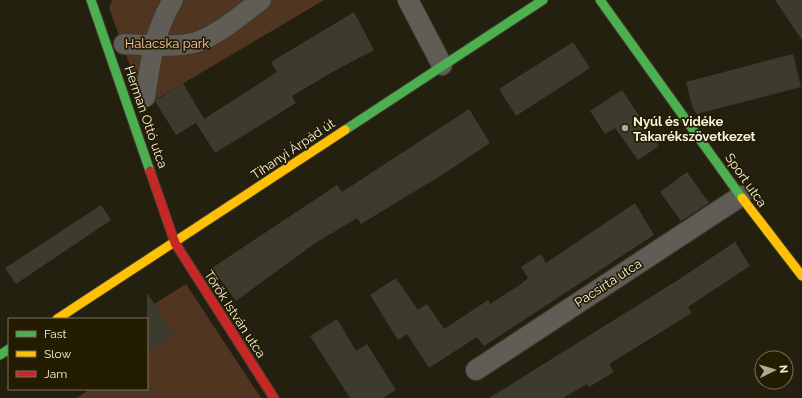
<svg xmlns="http://www.w3.org/2000/svg" width="802" height="398" viewBox="0 0 802 398" font-family="Raleway,sans-serif">
	<style>
		.green { fill: #503520 }
		.building { fill: #3c3b2d }
		.lines { fill: none; stroke-linecap: round; stroke-linejoin: round }
		.street-casing { stroke: #403d2e; stroke-width: 22 }
		.fast-casing { stroke: #403d2e; stroke-width: 11 }
		.slow-casing { stroke: #403d2e; stroke-width: 11 }
		.jam-casing { stroke: #403d2e; stroke-width: 11 }
		.street { stroke: #605c56; stroke-width: 20 }
		.fast { stroke: #4caf50; stroke-width: 9 }
		.slow { stroke: #ffc107; stroke-width: 9 }
		.jam { stroke: #c62828; stroke-width: 9 }
		.poi-dot { fill: #ada898; stroke: #231c00; stroke-width: 1.5 }
		.labels { text-anchor: middle; dominant-baseline: central; stroke-width: 3.5; stroke-linejoin: round; paint-order: stroke }
		.park-label { font-size: 13px; fill: #fcc9a9; stroke: #231c00 }
		.street-label { font-size: 13px; fill: #f7f2e1; stroke: #231c00 }
		.poi-label { font-size: 13px; font-weight: bold; fill: #f7f2e1; stroke: #231c00; text-anchor: start }
	</style>
	<rect width="100%" height="100%" fill="#24200f"/>
	<path class="green" d="M112,0h212l-169,100 -11,4 -35,-96z
		M186,284l75,114h-184l13,-9h57v-37l27,-18 -20,-30z"/>
	<path class="building" d="M775,0h27v40z
		M354,12l20,38 -40,21 -42,25 4,7 -81,50 -19,-30 -20,12 -21,-34 28,-18 21,36 73,-47 -6,-10z
		M573,42l17,26 -74,48 -17,-27z
		M793,54l8,33 -104,27 -4,-5 -7,-27z
		M622,90l37,56 -21,14 -23,-32 -10,6 -15,-23z
		M469,109l21,34 -45,30 -84,51 -4,-6 -43,26 -78,57 -24,-33 125,-83 5,7z
		M687,172l22,31 -28,18 -21,-29z
		M635,203l19,32 -170,111 -7,-9 -48,31 -22,-34 -9,6 -28,-45 26,-17 22,32 9,-6 17,25 44,-29 2,4 31,-20 7,-6 -7,-11 20,-13 5,9z
		M101,205l10,15 -95,64 -11,-16z
		M735,242l15,24 -62,41 4,6 -83,51 5,8 -25,15 -2,-3 -24,14h-74l189,-118z
		M147,293l28,42 -28,17z
		M337,319l19,32 11,-7 29,46 -13,8h-33l-40,-62z"/>
	<g class="lines">
		<g class="street-casing">
			<path id="street" d="M408,0l34,65
				M124,44c18,1 56,4 73,-2 24,-9 44,-27 64,-42
				M145,97c5,-34 10,-68 28,-97
				M476,370l265,-174"/>
		</g>
		<g class="fast-casing">
			<path id="fast" d="M91,0l59,171
				M600,0l142,198
				M345,130l198,-130
				M0,355l9,-6"/>
		</g>
		<g class="slow-casing">
			<path id="slow" d="M742,198l60,78
				M57,319l288,-189"/>
		</g>
		<g class="jam-casing">
			<path id="jam" d="M150,171l25,72 99,155"/>
		</g>
		<use href="#street" class="street"/>
		<use href="#fast" class="fast"/>
		<use href="#slow" class="slow"/>
		<use href="#jam" class="jam"/>
	</g>
	<circle class="poi-dot" cx="625" cy="128" r="4"/>
	<g class="labels">
		<g class="park-label">
			<text x="167" y="43">Halacska park</text>
		</g>
		<g class="street-label">
			<text transform="translate(146 117) rotate(71)">Herman Ottó utca</text>
			<text transform="translate(293 149) rotate(-34)">Tihanyi Árpád út</text>
			<text transform="translate(746 180) rotate(55)">Sport utca</text>
			<text transform="translate(608 283) rotate(-33)">Pacsirta utca</text>
			<text transform="translate(235 314) rotate(57)">Török István utca</text>
		</g>
		<g class="poi-label">
			<text x="633" y="121">Nyúl és vidéke<tspan x="633" dy="15">Takarékszövetkezet</tspan></text>
		</g>
	</g>
	<rect x="8" y="318" width="140" height="72" fill="#231c00" stroke="#78725a"/>
	<rect x="16" y="331" width="20" height="6" fill="#4caf50" stroke="#78725a"/>
	<text x="44" y="338" font-size="12" fill="#f7f2e1">Fast</text>
	<rect x="16" y="351" width="20" height="6" fill="#ffc107" stroke="#78725a"/>
	<text x="44" y="358" font-size="12" fill="#f7f2e1">Slow</text>
	<rect x="16" y="371" width="20" height="6" fill="#c62828" stroke="#78725a"/>
	<text x="44" y="378" font-size="12" fill="#f7f2e1">Jam</text>
	<g transform="translate(774 370) rotate(85)"><circle r="19" fill="#231c00" stroke="#78725a"/>
	<path d="M0-3L7 15L0 10L-7 15Z" fill="#ada898"/>
	<text y="-6" font-size="11" font-weight="bold" text-anchor="middle" fill="#f7f2e1">N</text>
	</g>
</svg>
